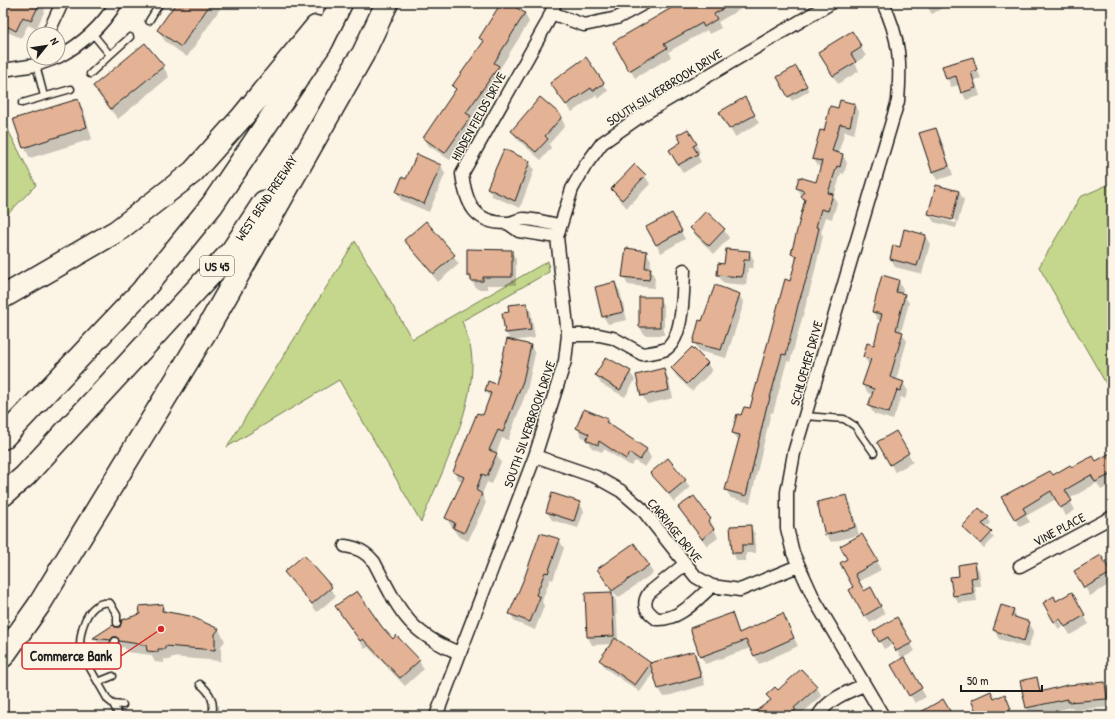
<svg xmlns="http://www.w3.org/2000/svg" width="1115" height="719" viewBox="0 0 1115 719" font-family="'Patrick Hand',sans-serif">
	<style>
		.green { fill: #c5d78c; stroke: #707a54 }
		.shadow { fill: #0003; fill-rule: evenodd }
		.building { fill: #e4b395; stroke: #1c1c1c }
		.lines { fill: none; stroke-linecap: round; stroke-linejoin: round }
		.lane-casing { stroke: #1c1c1c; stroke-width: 9 }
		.street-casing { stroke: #1c1c1c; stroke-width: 15 }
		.highway-casing { stroke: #1c1c1c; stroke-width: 25 }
		.lane { stroke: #fcf5e5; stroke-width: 6 }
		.street { stroke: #fcf5e5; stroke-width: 12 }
		.highway { stroke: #fcf5e5; stroke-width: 22 }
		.labels { text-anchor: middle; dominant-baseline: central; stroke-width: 3; stroke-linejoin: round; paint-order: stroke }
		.shield { fill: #fcf5e5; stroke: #5f5d58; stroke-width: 1 }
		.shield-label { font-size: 12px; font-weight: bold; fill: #1c1c1c }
		.street-label { font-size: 13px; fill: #1c1c1c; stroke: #fcf5e5 }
		.leader { fill: none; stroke: #d62828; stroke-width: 1.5 }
		.callout-dot { fill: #d62828; stroke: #fcf5e5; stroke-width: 1.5 }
		.callout { fill: #fcf5e5; stroke: #d62828; stroke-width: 1.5 }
		.callout-label { font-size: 14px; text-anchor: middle; font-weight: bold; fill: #1c1c1c }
	</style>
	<rect width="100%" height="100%" fill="#fcf5e5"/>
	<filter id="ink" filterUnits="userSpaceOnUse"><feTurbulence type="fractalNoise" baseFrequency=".025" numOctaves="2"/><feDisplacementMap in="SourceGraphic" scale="8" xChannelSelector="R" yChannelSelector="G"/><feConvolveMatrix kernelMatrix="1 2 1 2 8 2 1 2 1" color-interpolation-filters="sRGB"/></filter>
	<g filter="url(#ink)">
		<path class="green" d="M3,120l33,65 -33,34z
			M1112,183v211l-73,-127 41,-70z
			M355,241l57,98 136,-78 1,11 -87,49c3,9 7,19 9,29 8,50 -31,126 -50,172l-82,-142 -112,67z"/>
		<path class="shadow" d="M9,3h32l4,7 -9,19 -8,-4 -7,13 -16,-7 -2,-3v-12z
			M177,3h47l-37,54 -22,-16 -7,-11z
			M502,3h5l18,11 4,8 -30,48 3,5 -31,44 4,6 -25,35 -21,-14 -5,-8 32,-47 -2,-5 30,-42 -4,-6z
			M682,3h69l-33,19 3,6 -12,6 -2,-4 -39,22 3,5 -36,21 -21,-35z
			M925,3h26l-19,11z
			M852,33l14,23 -11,7 4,8 -21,13 -19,-32z
			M972,58l9,20 -6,2 5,16 -14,4 -7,-15 -8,2 -8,-20z
			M586,59l22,32 -10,8 -2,-4 -24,17 -16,-21z
			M163,66l6,11 -51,42 -18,-22 -6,-11z
			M796,67l13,24 -17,10 -14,-24z
			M744,98l15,25 -24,14 -15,-25z
			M77,100l7,11 8,28 -62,19 -6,-11z
			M855,104l4,8 -5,22 -9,-3 -7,23 5,1 4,8 -3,11 -3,-1 -7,24 3,6 -5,16 -6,-2 -5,16 2,3 -10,43 -23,83 -3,-1 -14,52 -2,-1 -21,91 -19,-5 -5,-8 13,-49 -6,-8 9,-17 9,-7 46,-147 -5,-8 14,-52 -9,-14 19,-5 5,-16 -3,-1 -5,-8 12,-25 14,-24z
			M560,115l5,11 -16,18 2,4 -10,12 -24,-21 -5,-8z
			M935,129l5,8 13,38 -16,5 -4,-9z
			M688,130l12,22 -3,2 4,8 -18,11 -13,-23 13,-7z
			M530,162l4,8 -14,38 -28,-12 -4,-8z
			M441,165l4,9 -16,38 -28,-12 -4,-8 10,-11z
			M635,166l10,10 5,8 -23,24 -10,-11 -5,-8z
			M936,186l23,6 5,8 -8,28 -22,-6 -5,-8zM934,214l23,7 -1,2 -22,-6z
			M706,213l18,17 5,8 -15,16 -18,-18 -5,-8z
			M672,214l13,25 -24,14 -14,-26z
			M426,222l33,42 -21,18 -33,-42z
			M925,236l5,8 -8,30 -27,-7 -4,-9 9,-10z
			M468,250l43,1 5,8v26h-29v4h-10l-9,-13z
			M646,252l5,8 -1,9 5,9 -1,10 -26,-3 -5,-9z
			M749,252l5,8 -1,8h-5l-2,17 -23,-2 -5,-9 7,-9z
			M898,280l5,9 -1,6h2l5,8 -8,29 6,9 -11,39 7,3 5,8 -3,8 -4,-2 -8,23 -19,-6 -5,-8 4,-11 -5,-2 -5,-8 6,-20 -5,-8 11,-11 7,-25 -4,-1 -5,-8z
			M615,283l5,8 7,29 -19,4 -5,-8z
			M739,295l5,8 -18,55 -27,-7 -5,-9 9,-20z
			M659,298l5,9v28h-20l-4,-8z
			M527,304l4,8 4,26 -24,3 20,5 4,8 -8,36 -19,50 -6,-2 -6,16 5,8 -9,22 -5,-2 -5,12 4,9 -18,38 -10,-5 -12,-18 17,-36 -4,-2 -5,-8 29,-56 7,-19 -4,-6 11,-5 14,-45 -5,-8 4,-20z
			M707,363l5,8 -20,20 -15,-14 -5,-8z
			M664,370l4,8 5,20 -26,6 -5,-9z
			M630,372l5,8 -10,17 -24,-13 -5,-9z
			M607,420l4,7 36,23 4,8 -6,9 -10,-6 -4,5 -27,-17 -2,3 -10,-4 -4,-9 -6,-2 -5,-9z
			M896,432l17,30 -18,10 -17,-30z
			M1112,454v30l-11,6 -4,-7 -28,16 6,11 -9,6 -10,-17 -30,17 4,6 -10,5 -17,-29 68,-29 25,-7z
			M652,473l33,7 5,8 -16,14z
			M846,496l5,8 8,31 -28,7 -5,-8z
			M579,502l5,9 -6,17 -26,-8 -5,-8z
			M679,507l31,12 8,19 -11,8z
			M988,518l3,5 -5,5 8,10 -10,10 -17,-16 -3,-5z
			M750,526l5,8 1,19h-10v8h-9l-4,-8z
			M862,535l19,35 -23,12 6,10 6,-4 15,26 -15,9 -20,-33 5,-2 -7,-29z
			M559,540l5,8 -11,32 -3,-1 -8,22 2,5 -9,24 -20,-8 -4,-8z
			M304,556l32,40 -19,16 -31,-40z
			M1100,557l12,20v6l-22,13 -14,-25z
			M975,563l4,8 2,15h-6l2,15 -19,2 -4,-8 6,-18z
			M648,565l5,8 -35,25 -15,-20z
			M612,593l4,8 2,40 32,23 43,-12 5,8 7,25 -41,12 -5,-8 -5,-17 -14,20 -35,-24 -4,-8 11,-16 -20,1 -4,-8z
			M1071,594l18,30 -19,11 -12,-21 -2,1 7,12 -4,3 -15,-27h12z
			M162,605l5,8 23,4 29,13 6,11 -4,5v15l-50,-4v3l-7,-1v4l-9,-1 -4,-7 -24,-3 -3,-5 -5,1 -2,3 -16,-3 -6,-10 20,-10h5l22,-13z
			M1002,606l11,4 5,9 11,4 5,8 -6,17 -29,-9 -5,-9z
			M341,614l40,14 12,12 26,21 5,8 -19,17 -37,-39 -3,2z
			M732,615l8,19 47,-11 11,23 -39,18 -8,-16 -46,16 -4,-8z
			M897,619l18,32 -12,7 23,39 -11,6 -23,-38 10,-6 -9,-15 -9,5 -10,-18z
			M1036,678l6,15 63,-10 5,12 2,-1v13l-38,3 -2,-3 -40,9 -5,-8 -6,-26z
			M817,688l5,8 -23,20h-45l17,-15 -3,-6 10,-3z
			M991,692l4,8 9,-4 10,20h-35z"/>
		<path class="building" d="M8,3h32l-9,18 -8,-4 -7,14 -13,-7v-10z
			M176,3h35l-30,44 -24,-17z
			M501,3h8l16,10 -31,50 5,3 -33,47 5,3 -26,37 -22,-15 33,-49 -4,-3 32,-45 -5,-3z
			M680,3h53l-19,11 3,5 -13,8 -2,-4 -38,21 3,4 -38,23 -16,-29z
			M852,31l10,16 -11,7 5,8 -23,14 -15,-24z
			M145,43l19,23 -53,43 -18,-23z
			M586,57l18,26 -11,8 -2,-3 -25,17 -16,-22z
			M973,57l4,13 -6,2 5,16 -15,5 -5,-17 -10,3 -4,-13z
			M796,66l11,20 -19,11 -11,-20z
			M540,97l21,18v3l-16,18 3,3 -12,13 -25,-21z
			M745,97l10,18 -26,14 -10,-17z
			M78,99l9,28 -64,21 -10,-29z
			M840,100l15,4 -5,22 -10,-2 -8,27 11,3 -3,13 -3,-1 -9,27 5,1 -5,17 -7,-2 -5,18 3,1 -10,42 -11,35 -12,50 -4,-1 -14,51h-1l-21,91 -21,-6 15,-55 -8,-2 5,-19 4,1 3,-8 6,1 35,-129 5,2 7,-25 -6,-2 14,-55 -4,-2 3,-6 -8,-3 3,-11 17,5 6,-21 -10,-2 8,-29 4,1 6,-25 8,2z
			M936,128l13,38 -17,6 -13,-39z
			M688,129l9,15 -4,2 5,8 -20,11 -9,-15 12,-8 -4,-7z
			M504,149l26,12 -15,40 -28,-13z
			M417,154l24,11 -17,39 -28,-12 6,-15 4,2z
			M635,164l11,11 -24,25 -11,-11z
			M936,185l23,6 -7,29 -24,-6z
			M706,211l19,18 -16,17 -19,-18z
			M672,213l10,18 -26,14 -10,-18z
			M426,221l29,34 -22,19 -29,-34z
			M904,229l22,6 -9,31 -27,-7 3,-14 7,2z
			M626,248l21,3 -2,17h6l-2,12 -27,-3z
			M467,249l45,1v27h-29v4h-12v-5h-4z
			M726,249l24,2 -1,9h-5l-2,17 -25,-2 1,-12 6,1z
			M882,275l17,5 -3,12 9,2 -9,36 7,2 -13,45 14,5 -4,9 -3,-1 -8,23 -21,-7 6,-17 -12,-4 9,-26 -8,-2 4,-14 7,2 8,-31 -10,-2z
			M615,282l8,30 -21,5 -7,-30z
			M715,285l25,9 -19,56 -28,-7 6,-23 3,1z
			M639,297h21v30h-21z
			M527,303l4,27 -26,3 -3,-20 7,-1 -1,-7z
			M507,339l24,6 -8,36 -20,51 -5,-2 -9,20 8,3 -10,23 -5,-2 -6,16 6,4 -18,39 -11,-5 2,-5 -10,-5 19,-41 -11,-5 24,-59 6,2 8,-22 -6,-2 3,-10 8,3z
			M692,347l16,16 -21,21 -16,-16z
			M606,357l25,14 -11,19 -25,-15z
			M664,368l5,22 -28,6 -5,-21z
			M584,409l24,10 -2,3 41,27 -7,11 -10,-7 -4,6 -27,-18 -1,4 -12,-5 3,-6 -13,-6z
			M896,431l13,22 -19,12 -13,-23z
			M1112,452v22l-17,8 -4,-7 -26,15 7,11 -12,7 -9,-17 -28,17 3,5 -11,7 -14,-23 49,-26 3,4 17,-10 2,2 21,-11 3,5z
			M668,458l18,22 -17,14 -19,-21z
			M552,493l28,9 -6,19 -28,-9z
			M847,495l8,32 -30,8 -8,-33z
			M694,496l17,23 -3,2 6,8 -12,10 -24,-32z
			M979,508l10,9 -7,7 10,8 -11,12 -19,-17z
			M751,525l1,20h-10v8h-10l-2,-27z
			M540,533l20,6 -12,34 -3,-1 -9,23 4,2 -10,25 -21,-8 16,-38z
			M862,534l16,27 -23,13 9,17 7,-4 10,19 -17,10 -15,-26 4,-3 -13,-24 7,-4 -7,-13z
			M634,543l15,22 -37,26 -15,-22z
			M304,555l28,32 -20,17 -28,-32z
			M1101,555l10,18 -27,15 -10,-17z
			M975,562l2,15 -6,1 2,15 -20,3 -3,-19 9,-1 -1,-11z
			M357,591l25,36 11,12 3,-4 24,25 -20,18 -37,-39 -3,2 -25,-35z
			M612,592l2,44 -27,1 -2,-44z
			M1072,592l13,23 -20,12 -5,-8 -6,3 -11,-19 11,-7 2,5z
			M163,604l-1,7 28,5 29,13 -4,5v16l-50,-4v3h-7v3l-11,-1 -1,-6 -27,-4 -3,-4h-3l-2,3 -18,-2 20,-13 2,2h5l2,-7 18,-6 -1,-8z
			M1001,605l13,4 -2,7 18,6 -6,19 -31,-11z
			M732,613l7,20 44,-20 11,25 -40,18 -8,-16 -46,17 -10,-29z
			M897,617l15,26 -16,8 -8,-14 -9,5 -6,-11z
			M615,638l36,25 -16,22 -36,-25z
			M694,651l7,26 -43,12 -8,-26z
			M904,657l18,31 -13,8 -18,-31z
			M801,669l17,18 -24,21 2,2 -6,6h-41l22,-16 -5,-5 9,-8 3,3z
			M1037,677l3,15 27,-7 38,-3 2,17 -39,3v-3l-42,9 -6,-27z
			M991,691l3,8 11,-5 6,15 -17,7h-16l-7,-16z
			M943,699l10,17h-39z"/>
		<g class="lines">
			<g class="lane-casing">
				<path id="lane" d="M149,21l11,-18
					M110,55l20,-18
					M36,65l8,31
					M90,74l20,-19 -18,-22
					M22,103l49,-14
					M805,416l39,3 11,7 19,27
					M115,641l-3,7 -25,15c-2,-3 -5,-7 -6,-11 -4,-17 6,-53 29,-49l7,12v8
					M87,663l21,37 5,4 10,1
					M98,682l15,-6
					M200,684c11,9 15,18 12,32
					M113,704l6,12"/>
			</g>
			<g class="street-casing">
				<path id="street" d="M555,3l-8,20 -85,151c4,29 12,50 46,49 5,0 10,-4 15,-4 12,0 24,4 36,6
					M551,13l33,12 33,-7 28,-15
					M51,27l11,-24
					M58,57c24,-13 44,-31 58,-54
					M3,70l33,-5 19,-7
					M509,224l10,7 38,6
					M568,335h31l14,3 29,16c7,-1 17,-2 24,-5 18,-11 17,-60 18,-79
					M535,456l61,21 25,14 21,18 54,68 16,9 28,4 58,-24
					M345,546c13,2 21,6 29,16 25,47 33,71 86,91
					M685,564l-36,29c-8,12 -2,19 8,26 23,1 39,-19 55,-33
					M1020,566l92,-49
					M436,716l99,-260 30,-95 3,-26 -11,-98 15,-48 13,-23 17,-23 43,-30 186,-110
					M818,716c10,-17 29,-24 46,-31
					M883,716l-69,-117 -21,-46 -6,-25v-36l7,-39 104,-352c3,-38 2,-62 -15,-98"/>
			</g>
			<g class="highway-casing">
				<path id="highway" d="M355,65l8,-11 24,-51
					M3,297l114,-66 76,-59 50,-56 73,-89
					M3,438l139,-147 70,-86 110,-163 19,-39
					M3,495l22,-19 207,-225 32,-49
					M3,656l36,-51 170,-279 154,-272"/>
			</g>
			<use href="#lane" class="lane"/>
			<use href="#street" class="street"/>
			<use href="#highway" class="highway"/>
		</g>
	</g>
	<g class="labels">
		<rect class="shield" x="200" y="256" width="34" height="20" rx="3"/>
		<g class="shield-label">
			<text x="217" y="266">US 45</text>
		</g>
		<g class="street-label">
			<text transform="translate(664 87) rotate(-32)">SOUTH SILVERBROOK DRIVE</text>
			<text transform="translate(478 116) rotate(-61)">HIDDEN FIELDS DRIVE</text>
			<text transform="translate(266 198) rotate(-56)">WEST BEND FREEWAY</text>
			<text transform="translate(806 363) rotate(-74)">SCHLOEMER DRIVE</text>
			<text transform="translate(529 424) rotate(-71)">SOUTH SILVERBROOK DRIVE</text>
			<text transform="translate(1059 529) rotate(-28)">VINE PLACE</text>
			<text transform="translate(675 530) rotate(51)">CARRIAGE DRIVE</text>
		</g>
	</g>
	<path class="leader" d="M161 629L121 656"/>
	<circle class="callout-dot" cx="161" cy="629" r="4"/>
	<rect class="callout" x="22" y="643" width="99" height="26" rx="4"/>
	<g class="callout-label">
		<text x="71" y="661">Commerce Bank</text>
	</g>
	<rect width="1115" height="719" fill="none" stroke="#fcf5e5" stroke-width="16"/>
	<rect x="8" y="8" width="1099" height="703" fill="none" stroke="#1c1c1c" stroke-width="1.5" filter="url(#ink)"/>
	<g transform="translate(46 46) rotate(60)"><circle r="19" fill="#fcf5e5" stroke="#a29e95"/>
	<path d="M0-3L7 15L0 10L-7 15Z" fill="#1c1c1c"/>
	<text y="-6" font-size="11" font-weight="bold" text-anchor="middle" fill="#1c1c1c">N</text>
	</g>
	<path d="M961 685v6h81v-6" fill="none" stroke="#1c1c1c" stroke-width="2"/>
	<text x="967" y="685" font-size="12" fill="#1c1c1c" stroke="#fcf5e5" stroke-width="3" paint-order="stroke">50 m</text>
</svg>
